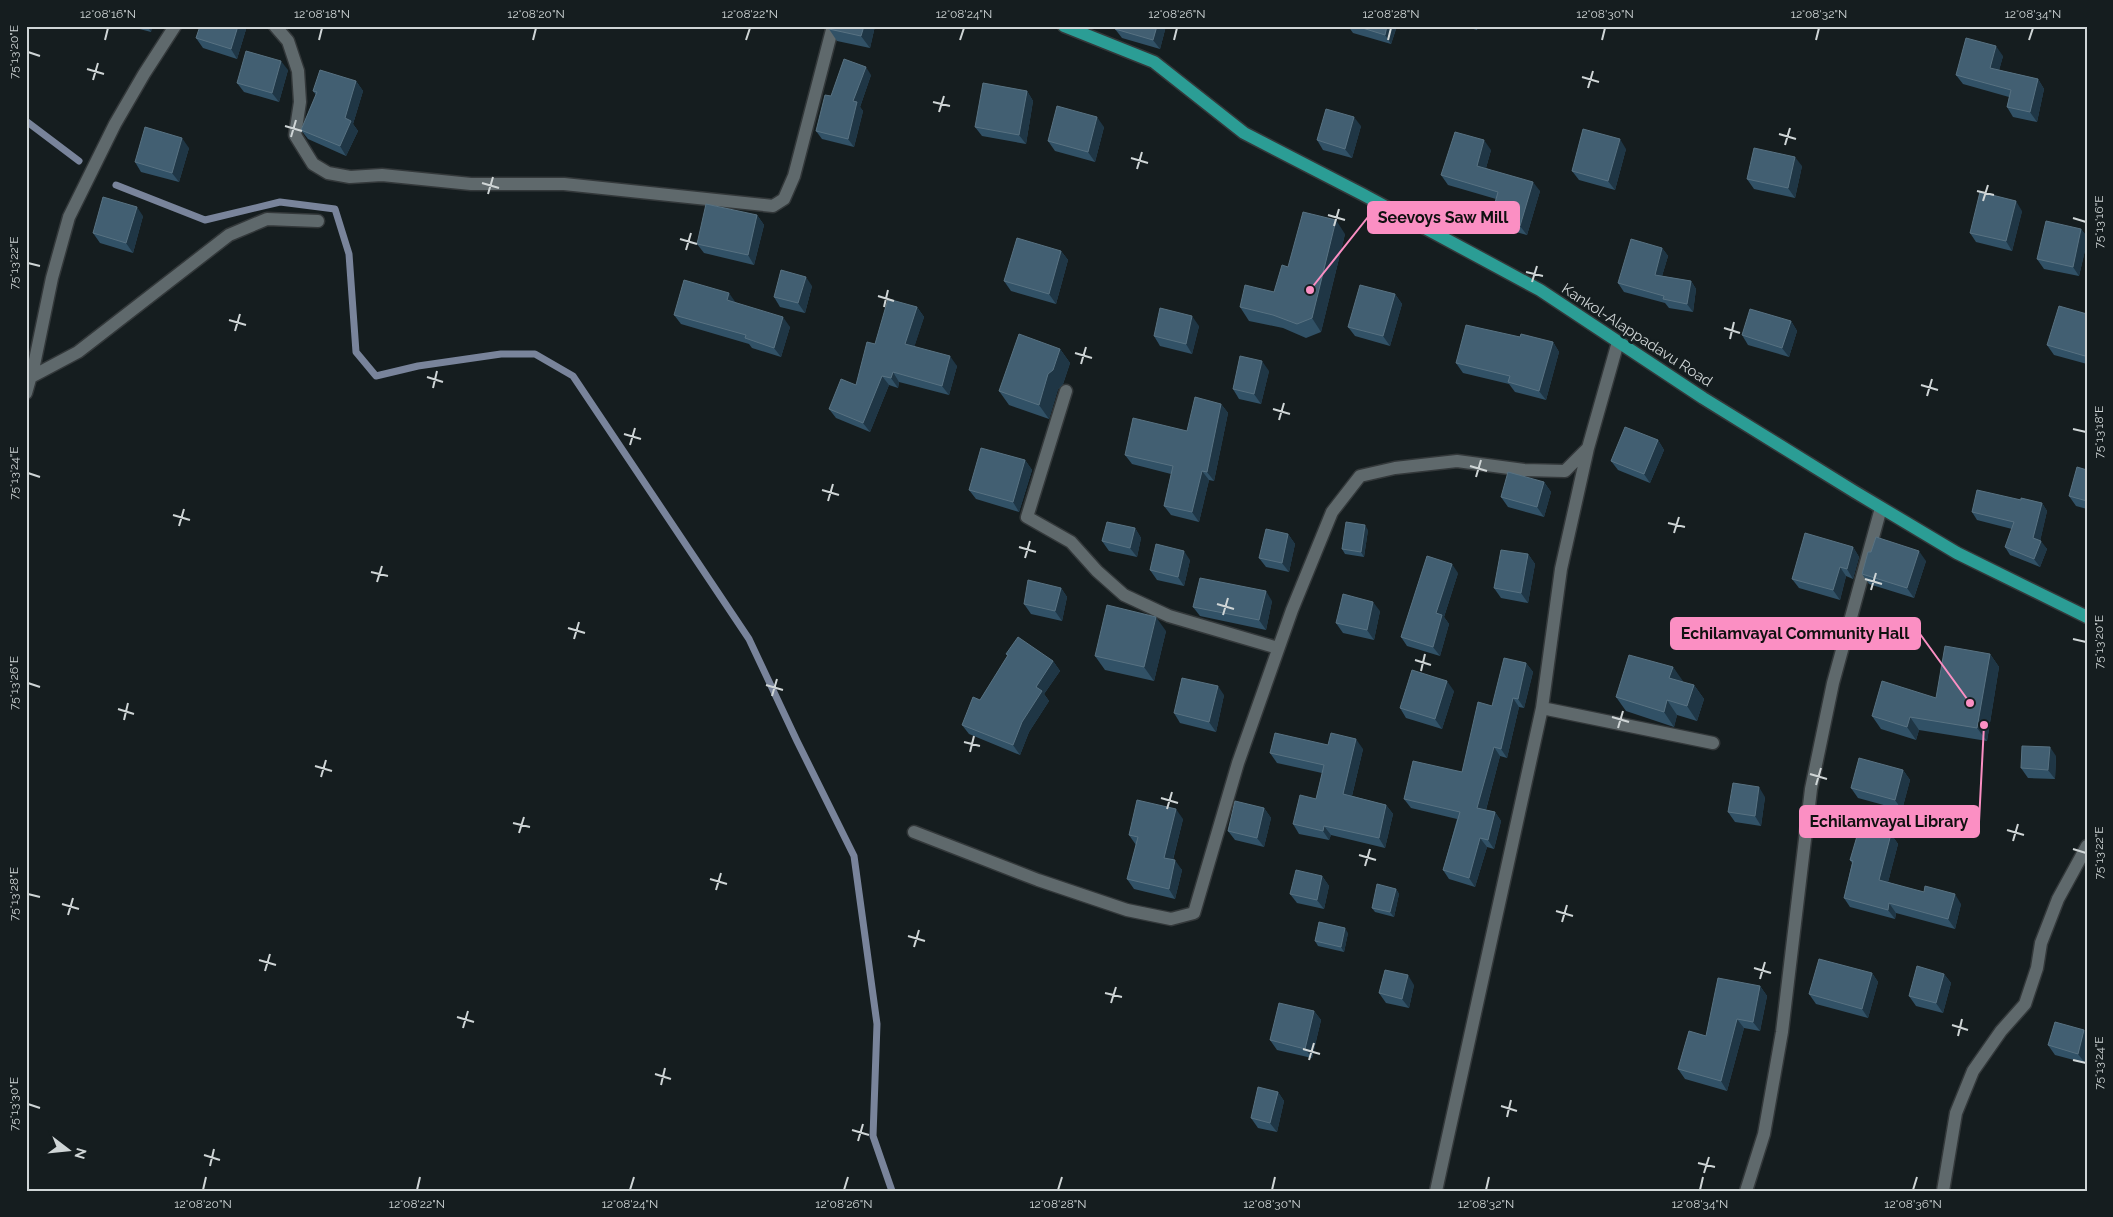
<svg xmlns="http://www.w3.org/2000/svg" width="2113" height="1217" viewBox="0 0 2113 1217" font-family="Raleway,sans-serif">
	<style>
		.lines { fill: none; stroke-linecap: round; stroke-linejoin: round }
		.stream { stroke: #79849b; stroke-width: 7 }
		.minor-casing { stroke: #33383a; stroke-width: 15 }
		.major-casing { stroke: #33383a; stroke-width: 15 }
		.minor { stroke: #5f696c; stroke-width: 12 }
		.major { stroke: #2b9d95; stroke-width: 12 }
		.wall { fill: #315166 }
		.shaded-wall { fill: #1f3645 }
		.building { fill: #425f72; stroke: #587282 }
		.ticks { fill: none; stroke: #cfd5d6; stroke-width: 2 }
		.labels { text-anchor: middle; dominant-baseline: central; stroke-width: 5; stroke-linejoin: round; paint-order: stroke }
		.street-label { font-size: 15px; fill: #cfd5d6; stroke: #151d1f }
		.leader { fill: none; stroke: #fb8fc3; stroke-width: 2 }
		.callout-dot { fill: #fb8fc3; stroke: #151d1f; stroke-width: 2 }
		.callout { fill: #fb8fc3; stroke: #fb8fc3; stroke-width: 2 }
		.callout-label { font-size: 16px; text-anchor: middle; font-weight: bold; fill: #111 }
		.neatline { fill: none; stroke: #cfd5d6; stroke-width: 2 }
		.ticks-label { font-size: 12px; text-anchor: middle; fill: #cfd5d6 }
	</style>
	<rect width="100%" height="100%" fill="#151d1f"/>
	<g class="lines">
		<path class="stream" d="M26,121l53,40
			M116,185l89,35 75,-18 55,7 14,45 7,98 20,24 42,-10 83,-12h34l38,22 176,263 48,102 57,115 23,168 -4,112 19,55"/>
		<g class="minor-casing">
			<path id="minor" d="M275,26l13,15 10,30 2,31 -5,33 18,29 15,9 22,4 32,-2 89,9h93l209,22 11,-7 10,-23 39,-150
				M31,377l47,-25 151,-117 38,-16 51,2
				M1066,391l-39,126 44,25 26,29 27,24 45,21 109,32
				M26,393l8,-28 18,-87 17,-61 46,-93 29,-50 31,-48
				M1542,708l171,35
				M914,832l124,48 89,30 44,9 23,-6 44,-150 54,-153 40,-98 28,-36 35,-8 62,-7 67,9 41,1 23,-23 30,-106
				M1436,1191l106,-483 19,-139 27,-121
				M1746,1191l18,-57 18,-102 29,-243 22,-106 48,-175
				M1943,1191l13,-78 17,-42 28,-40 24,-27 12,-36 4,-25 17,-44 29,-53"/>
		</g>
		<g class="major-casing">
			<path id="major" d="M1064,26l90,36 90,71 118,61 178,96 163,108 152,94 102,61 130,64"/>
		</g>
		<use href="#minor" class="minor"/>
		<use href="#major" class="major"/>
	</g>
	<path class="wall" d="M128,26h24l-1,6z
		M247,26l-10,33 -34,-11 -7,-10z
		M830,26h45l-5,22 -33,-7 -8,-12z
		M1166,26l-6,23 -38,-11 -7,-9z
		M1348,26h49l-6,18 -38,-11z
		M1463,26h15l-1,4z
		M2003,56l-4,14 39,9 6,10 -7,33 -24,-5 -6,-10 2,-10 -46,-13 -7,-9z
		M288,70l-9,32 -35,-10 -7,-9z
		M871,75l-11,32 3,4 -9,36 -32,-8 -6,-8 15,-35z
		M356,81l7,10 -10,33 5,7 -12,25 -38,-17 -7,-9 15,-35 -3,-4z
		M1027,91l6,10 -7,43 -44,-8 -7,-9z
		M1361,126l-9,32 -29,-8 -6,-10z
		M1104,127l-9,35 -40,-11 -7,-10z
		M189,148l-10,34 -38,-10 -6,-10z
		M1626,149l-11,41 -36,-10 -7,-9z
		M1491,150l-5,18 54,23 -13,44 -29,-8 -7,-10 5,-18 -48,-14 -7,-10z
		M1802,166l-7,32 -41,-9 -7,-10z
		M2022,211l-10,40 -36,-9 -6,-9z
		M757,215l7,10 -10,40 -50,-12 -7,-9z
		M143,216l-10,37 -33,-10 -7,-10z
		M2081,229l6,8v5l-8,34 -35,-7 -7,-10z
		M1345,234l-24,98 -15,6 -23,-10 -34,-7 -9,-14 34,-15 14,-25z
		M1662,248l6,8 -6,20 29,5 5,8 -3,23 -24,-4 -4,-5 -41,-11 -6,-9z
		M1061,251l7,9 -12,44 -45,-13 -7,-10z
		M812,286l-7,27 -25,-6 -6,-10z
		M1395,294l7,10 -12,42 -35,-10 -7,-9z
		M736,303l54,24 -9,30 -29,-9 -3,-4 -68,-20 -7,-9z
		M917,307l7,10 -10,30 43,19 -8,29 -50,-13 -1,6 -9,-3 -19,47 -34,-14 -7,-9 27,-24 19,-41z
		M2087,314v50l-33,-9 -7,-10z
		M1791,321l6,10 -8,26 -41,-12 -6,-10z
		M1199,326l-7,28 -32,-8 -6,-10z
		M1520,337l33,5 6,10 -13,48 -31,-8 -6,-8 -46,-11 -7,-10z
		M1060,349l10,14 -7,21 -5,5 -9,30 -40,-14 -10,-14z
		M1269,371l-8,33 -22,-5 -6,-10z
		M1221,404l7,9 -14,68 -5,-1 -10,42 -28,-7 -7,-9 7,-32 -39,-10 -7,-9 62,-24z
		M1658,440l6,10 -14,33 -32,-13 -7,-9z
		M1025,460l7,10 -13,42 -43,-13 -7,-9z
		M2087,470v39l-11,-3 -7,-10z
		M1544,482l7,10 -7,25 -36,-10 -7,-10z
		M2021,500l21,3 5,8 -7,30 7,8 -7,18 -30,-12 -5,-8 7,-18 -35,-9 -5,-8z
		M1135,528l6,10 -4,19 -28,-6 -7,-10z
		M1368,530l-4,27 -19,-3 -3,-5z
		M1288,534l7,10 -6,28 -23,-5 -7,-9z
		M1853,547l6,10 -6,22 -7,-3 -6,24 -41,-12 -7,-9z
		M1871,552l55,9 -12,37 -45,-14 -7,-10z
		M1528,554l7,10 -7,39 -27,-5 -7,-10z
		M1190,560l-6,26 -27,-6 -7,-10z
		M1458,573l-14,44 5,7 -9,32 -33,-10 -6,-9z
		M1061,588l6,9 -5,24 -31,-7 -7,-10z
		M1272,601l-6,29 -66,-14 -7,-9z
		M1380,611l-6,29 -31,-7 -7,-10z
		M1166,631l-12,50 -49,-11 -10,-14z
		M1006,654l47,7 7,10 -16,23 5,7 -20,31 -9,23 -51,-21 -7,-9 18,-25 28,-44z
		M1990,654l9,13 -12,74 -68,-11 -3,10 -35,-11 -9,-13 64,-18z
		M1526,663l7,9 -9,36 -5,-1 -12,51 -7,-2 -14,54 9,2 6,9 -7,28 -7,-2 -12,40 -26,-8 -6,-9 14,-51 -46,-11 -7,-9 58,-27 30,-66z
		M1673,667l9,15 12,3 10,14 -7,22 -20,-6 -3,12 -48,-16 -10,-14z
		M1454,691l-12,38 -36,-11 -6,-10z
		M1224,695l-8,37 -36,-9 -6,-10z
		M1328,745l35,4 -11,47 34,9 7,9 -8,34 -54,-13 -2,5 -30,-6 -6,-10 23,-25 6,-26 -45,-10 -7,-10z
		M2056,756l-1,23 -27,-1 -7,-10z
		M1903,770l7,10 -8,30 -44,-12 -7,-10z
		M1765,797l-4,29 -26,-4 -7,-10z
		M1264,808l7,10 -7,29 -29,-7 -7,-9z
		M1183,819l-10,41 9,10 -7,29 -41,-10 -7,-10 9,-34 -7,-10z
		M1891,834l7,10 -10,38 73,22 -6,25 -59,-16 -1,6 -45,-12 -6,-9 8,-35 -2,-3z
		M1322,876l7,10 -5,23 -27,-6 -7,-9z
		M1396,889l3,5 -5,23 -19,-5 -3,-4z
		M1348,933l-4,19 -26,-6 -3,-5z
		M1872,973l6,9 -10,36 -52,-14 -7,-10z
		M1944,974l7,9 -8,30 -27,-7 -7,-10z
		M1414,985l-5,23 -23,-5 -7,-10z
		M1760,986l7,10 -7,35 -16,-3 -17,63 -42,-12 -7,-10 28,-33z
		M1314,1011l7,9 -9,38 -35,-8 -7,-10z
		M2087,1034v21l-2,8 -30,-8 -7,-10z
		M1278,1092l6,9 -7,31 -19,-4 -7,-10z"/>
	<path class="shaded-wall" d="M147,26h5l-1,6z
		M238,26h9l-10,33 -6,-10z
		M864,26h11l-5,22 -9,-12z
		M1157,26h9l-6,23 -7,-9z
		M1387,26h10l-6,18 -6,-9z
		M1996,46l7,10 -6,22 -7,-10z
		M281,61l7,9 -9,32 -7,-9z
		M866,67l5,8 -11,32 3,4 -9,36 -6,-8 5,-38z
		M2038,79l6,10 -7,33 -7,-10z
		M356,81l7,10 -10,33 5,7 -12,25 -6,-10 5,-28z
		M1027,91l6,10 -7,43 -7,-9z
		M1097,117l7,10 -9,35 -7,-10z
		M1354,117l7,9 -9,32 -7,-9z
		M182,138l7,10 -10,34 -7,-9z
		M1620,139l6,10 -11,41 -7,-9z
		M1484,140l7,10 -7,25 -7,-9z
		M1795,157l7,9 -7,32 -7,-10z
		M1533,182l7,9 -13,44 -7,-9z
		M2016,201l6,10 -10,40 -6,-10z
		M137,207l6,9 -10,37 -7,-10z
		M757,215l7,10 -10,40 -6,-10z
		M1336,220l9,14 -24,98 -9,-14z
		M2081,229l6,8v5l-8,34 -6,-9z
		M1662,248l6,8 -8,27 -5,-8z
		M1061,251l7,9 -12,44 -7,-10z
		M806,277l6,9 -7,27 -7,-10z
		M1691,281l5,8 -3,23 -6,-8z
		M729,293l7,10 -9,-3z
		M1395,294l7,10 -12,42 -7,-10z
		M917,307l7,10 -12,37 -7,-10z
		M1192,316l7,10 -7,28 -6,-10z
		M783,317l7,10 -9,30 -7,-9z
		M1791,321l6,10 -8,26 -7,-9z
		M1553,342l6,10 -13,48 -7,-9z
		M1060,349l10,14 -7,21 -5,5 -9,30 -10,-14 9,-31z
		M950,356l7,10 -8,29 -7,-9z
		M1262,361l7,10 -8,33 -7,-10z
		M893,372l6,10 -1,6 -7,-10z
		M882,376l7,9 -19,47 -7,-9z
		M1221,404l7,9 -14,68 -7,-9z
		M1658,440l6,10 -14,33 -6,-9z
		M1025,460l7,10 -13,42 -6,-10z
		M1202,471l7,9 -10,42 -7,-10z
		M1544,482l7,10 -7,25 -7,-10z
		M2042,503l5,8 -8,35 -6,-8z
		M1365,525l3,5 -4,27 -3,-5z
		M1135,528l6,10 -4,19 -7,-9z
		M1288,534l7,10 -6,28 -7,-9z
		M2041,541l6,8 -7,18 -6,-8z
		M1853,547l6,10 -6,22 -6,-10z
		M1184,551l6,9 -6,26 -6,-9z
		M1919,551l7,10 -12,37 -7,-10z
		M1528,554l7,10 -7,39 -7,-10z
		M1452,564l6,9 -14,44 5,7 -9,32 -7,-9 3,-34z
		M1840,567l6,9 -6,24 -7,-10z
		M1061,588l6,9 -5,24 -7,-10z
		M1266,591l6,10 -6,29 -7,-10z
		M1373,602l7,9 -6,29 -7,-10z
		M1156,617l10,14 -12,50 -10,-14z
		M1990,654l9,13 -12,74 -10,-13z
		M1053,661l7,10 -16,23 5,7 -20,31 -9,23 -7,-10 23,-58z
		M1526,663l7,9 -9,36 -6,-9z
		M1673,667l10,14 -4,11 -10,-14z
		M1447,681l7,10 -12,38 -7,-10z
		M1694,685l10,14 -7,22 -10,-15z
		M1218,686l6,9 -8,37 -7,-10z
		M1513,698l6,9 -12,51 -6,-9z
		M1667,700l10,15 -3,12 -10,-15z
		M1910,717l9,13 -3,10 -9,-13z
		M1356,739l7,10 -13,55 -7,-10z
		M1494,747l6,9 -16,61 -7,-9z
		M2050,747l6,9 -1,23 -7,-9z
		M1903,770l7,10 -8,30 -7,-10z
		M1759,787l6,10 -4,29 -6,-10z
		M1386,805l7,9 -8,34 -6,-10z
		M1264,808l7,10 -7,29 -7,-9z
		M1176,809l7,10 -12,48 -7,-9z
		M1495,812l6,9 -7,28 -6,-9z
		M1324,826l7,9 -2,5 -6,-9z
		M1891,834l7,10 -12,46 -7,-10z
		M1480,838l7,9 -12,40 -6,-9z
		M1175,860l7,10 -7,29 -6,-10z
		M1322,876l7,10 -5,23 -7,-9z
		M1396,889l3,5 -5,23 -4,-5z
		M1955,894l6,10 -6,25 -7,-10z
		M1889,903l7,10 -1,6 -7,-9z
		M1345,928l3,5 -4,19 -3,-5z
		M1872,973l6,9 -10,36 -6,-9z
		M1944,974l7,9 -8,30 -7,-10z
		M1408,975l6,10 -5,23 -7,-9z
		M1760,986l7,10 -7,35 -7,-9z
		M1314,1011l7,9 -9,38 -7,-9z
		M1737,1019l7,9 -17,63 -6,-10z
		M2084,1030l3,4v21l-2,8 -7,-9z
		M1278,1092l6,9 -7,31 -7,-9z"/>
	<path class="building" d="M200,26h38l-7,23 -35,-11z
		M830,26h34l-3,10 -32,-7z
		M1116,26h41l-4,14 -38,-11z
		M1356,26h31l-2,9z
		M1966,38l30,8 -6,22 48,11 -8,33 -23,-5 4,-17 -55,-15z
		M246,51l35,10 -9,32 -35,-10z
		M844,59l22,8 -13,34 4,1 -9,37 -32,-8 9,-36 6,1z
		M320,70l36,11 -11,37 6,3 -11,25 -39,-16 16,-38 -4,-1z
		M983,83l44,8 -8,44 -44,-8z
		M1057,106l40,11 -9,35 -40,-11z
		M1326,109l28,8 -9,32 -28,-9z
		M145,127l37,11 -10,35 -37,-11z
		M1583,129l37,10 -12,42 -36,-10z
		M1455,132l29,8 -7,26 56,16 -13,44 -29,-9 7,-25 -57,-17z
		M1754,148l41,9 -7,31 -41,-9z
		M1980,192l36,9 -10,40 -36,-8z
		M103,197l34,10 -11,36 -33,-10z
		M706,204l51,11 -9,40 -51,-11z
		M1303,212l33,8 -24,98 -15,6 -24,-9 -33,-8 5,-22 29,7 8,-27 6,2z
		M2046,221l35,8 -8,38 -36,-8z
		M1017,238l44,13 -12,43 -45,-13z
		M1631,239l31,9 -7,27 36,6 -4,23 -24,-5 1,-3 -46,-13z
		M781,270l25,7 -8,26 -24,-6z
		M684,280l45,13 -2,7 56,17 -9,31 -29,-10 1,-3 -72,-20z
		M1360,285l35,9 -12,42 -35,-9z
		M888,299l29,8 -12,37 45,12 -8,30 -49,-14 -2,6 -9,-2 -19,47 -34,-14 12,-30 15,6 11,-43 8,2z
		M2059,306l28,8v38l-2,4 -38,-11z
		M1160,308l32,8 -6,28 -32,-8z
		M1750,309l41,12 -9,27 -40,-13z
		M1466,325l54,12 1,-3 32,8 -14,49 -31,-9 2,-6 -54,-13z
		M1019,334l41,15 -7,21 -5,4 -9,31 -40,-14z
		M1240,356l22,5 -8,33 -21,-5z
		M1195,397l26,7 -14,68 -5,-1 -10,41 -28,-6 9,-40 -48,-11 8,-37 54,13z
		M1625,427l33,13 -14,34 -33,-13z
		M981,448l44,12 -12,42 -44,-12z
		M2077,467l10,3v31l-18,-5z
		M1508,472l36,10 -7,25 -36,-10z
		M1977,490l44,10v-2l21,5 -9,35 8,3 -7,18 -29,-12 9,-25 -42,-10z
		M1107,522l28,6 -5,20 -28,-7z
		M1346,522l19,3 -4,27 -19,-3z
		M1266,529l22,5 -6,29 -23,-5z
		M1805,533l48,14 -6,22 -7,-2 -7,23 -41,-11z
		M1876,537l43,14 -12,37 -45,-14 6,-22h3z
		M1156,544l28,7 -6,26 -28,-7z
		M1501,550l27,4 -7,39 -27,-5z
		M1427,556l25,8 -16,49 6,2 -9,32 -32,-10z
		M1200,578l66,13 -7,29 -66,-13z
		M1028,580l33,8 -6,23 -31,-7z
		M1343,594l30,8 -6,28 -31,-7z
		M1107,605l49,12 -12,50 -49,-11z
		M1018,637l35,24 -17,26 6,4 -20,31 -9,23 -51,-20 11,-28 7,3 28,-45 -2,-1z
		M1945,646l45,8 -13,74 -67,-11 -3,10 -35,-11 10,-35 54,17z
		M1629,655l44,12 -4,11 25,7 -7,21 -20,-6 -3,12 -48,-15z
		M1504,658l22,5 -8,36 -5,-1 -12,51 -7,-2 -17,61 18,4 -7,28 -8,-2 -11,40 -26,-8 17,-58 -56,-13 9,-38 49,11 16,-70 14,4z
		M1412,670l35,11 -12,38 -35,-11z
		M1182,678l36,8 -9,36 -35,-9z
		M1275,733l53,12 3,-12 25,6 -13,55 43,11 -7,33 -55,-12 -1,5 -30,-7 7,-29 16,4 8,-34 -54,-12z
		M2022,746l28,1 -2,23 -27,-2z
		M1859,758l44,12 -8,30 -44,-12z
		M1733,783l26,4 -4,29 -27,-4z
		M1137,800l39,9 -12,49 11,2 -6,29 -42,-10 11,-42 -9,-2z
		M1235,801l29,7 -7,30 -29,-7z
		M1860,826l31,8 -12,46 45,12 1,-6 30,8 -7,25 -59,-16 -1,7 -44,-12 9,-37 -3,-1z
		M1296,870l26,6 -5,24 -27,-6z
		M1377,884l19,5 -6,23 -18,-4z
		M1319,922l26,6 -4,19 -26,-6z
		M1819,959l53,14 -10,36 -53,-15z
		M1917,966l27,8 -8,29 -27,-7z
		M1385,970l23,5 -6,24 -23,-6z
		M1718,978l42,8 -7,36 -16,-3 -16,62 -43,-12 11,-38 17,5z
		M1279,1003l35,8 -9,38 -35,-9z
		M2055,1022l29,8 -6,24 -30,-9z
		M1258,1087l20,5 -8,31 -19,-5z"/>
	<path class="ticks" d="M105,40l3,-12M319,40l3,-12M533,40l3,-12M746,40l4,-12M960,40l4,-12M1174,40l3,-12M1388,40l3,-12M1602,40l3,-12M1816,40l3,-12M2029,40l4,-12M28,52l12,4M87,69l17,5M1582,77l17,5M93,80l5,-17M1588,88l5,-17M933,102l17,4M939,112l5,-16M285,126l17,5M1779,134l17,5M291,137l5,-17M1785,145l5,-17M1131,158l17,5M1137,169l5,-17M482,183l17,5M1977,191l17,4M488,194l5,-17M1983,201l5,-16M1328,215l17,5M2073,218l13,4M1334,226l5,-17M680,239l17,5M686,250l5,-17M28,263l12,3M1526,272l17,4M1532,282l5,-16M878,296l16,5M884,307l4,-17M229,320l17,5M1724,328l16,5M235,331l5,-17M1730,339l4,-17M1075,353l17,5M1081,364l5,-17M427,377l16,5M1921,385l17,5M433,388l4,-17M1927,396l5,-17M1273,409l17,5M1279,420l5,-17M2073,429l13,3M624,434l17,5M630,445l5,-17M1470,466l17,5M28,473l12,4M1476,477l5,-17M822,490l17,5M828,501l5,-17M173,515l17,5M1668,523l17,4M179,526l5,-17M1674,533l5,-16M1019,547l17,5M1025,558l5,-17M371,572l17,4M1865,579l17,5M377,582l5,-16M1871,590l5,-17M1217,604l17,5M1223,615l5,-17M568,628l17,5M574,639l5,-17M2073,639l13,3M1415,660l16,5M1421,671l4,-17M28,683l12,4M766,685l17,5M772,696l5,-17M118,709l16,5M1612,717l17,5M124,720l4,-17M1618,728l5,-17M964,742l16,4M970,752l4,-16M315,766l17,5M1810,774l17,5M321,777l5,-17M1816,785l5,-17M1161,798l17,5M1167,809l5,-17M513,823l17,4M2007,830l17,5M519,833l5,-16M2013,841l5,-17M2073,849l13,4M1359,855l17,5M1365,866l5,-17M710,879l17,5M716,890l5,-17M28,894l12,3M62,904l17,5M1556,911l17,5M68,915l5,-17M1562,922l5,-17M908,936l17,5M914,947l5,-17M259,960l17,5M1754,968l17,5M265,971l5,-17M1760,979l5,-17M1105,993l17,4M1111,1003l5,-16M457,1017l17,5M1952,1025l16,5M463,1028l5,-17M1958,1036l4,-17M1303,1049l17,5M1309,1060l5,-17M2073,1060l13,3M655,1074l16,5M661,1085l4,-17M28,1104l12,4M1501,1106l16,5M1507,1117l4,-17M852,1130l17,5M858,1141l5,-17M204,1155l16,5M1698,1163l17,4M210,1166l4,-17M1704,1173l5,-16M203,1190l3,-13M417,1190l3,-13M630,1190l4,-13M844,1190l4,-13M1058,1190l4,-13M1272,1190l3,-13M1486,1190l3,-13M1700,1190l3,-13M1913,1190l4,-13"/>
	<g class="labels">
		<g class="street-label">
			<text transform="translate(1637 335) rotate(33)">Kankol-Alappadavu Road</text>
		</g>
	</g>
	<path class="leader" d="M1310 290L1368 217M1970 703L1920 634M1984 725L1979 822"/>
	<g class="callout-dot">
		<circle cx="1310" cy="290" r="5"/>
		<circle cx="1970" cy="703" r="5"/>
		<circle cx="1984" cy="725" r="5"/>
	</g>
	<g class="callout">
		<rect x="1368" y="202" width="151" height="31" rx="5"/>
		<rect x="1671" y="618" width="249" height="31" rx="5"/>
		<rect x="1800" y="806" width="179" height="31" rx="5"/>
	</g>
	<g class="callout-label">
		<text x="1443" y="223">Seevoys Saw Mill</text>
		<text x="1795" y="639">Echilamvayal Community Hall</text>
		<text x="1889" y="827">Echilamvayal Library</text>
	</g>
	<rect width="2113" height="1217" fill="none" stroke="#151d1f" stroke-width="55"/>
	<g transform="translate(68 1150) rotate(106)" stroke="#151d1f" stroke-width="4" paint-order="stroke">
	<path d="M0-4L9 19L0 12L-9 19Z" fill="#cfd5d6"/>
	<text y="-8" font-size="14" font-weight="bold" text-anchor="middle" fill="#cfd5d6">N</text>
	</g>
	<rect x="28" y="28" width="2058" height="1162" class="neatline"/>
	<g class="ticks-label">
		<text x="108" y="18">12°08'16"N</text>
		<text x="322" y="18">12°08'18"N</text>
		<text x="536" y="18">12°08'20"N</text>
		<text x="750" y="18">12°08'22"N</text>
		<text x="964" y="18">12°08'24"N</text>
		<text x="1177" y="18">12°08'26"N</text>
		<text x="1391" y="18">12°08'28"N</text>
		<text x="1605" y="18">12°08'30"N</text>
		<text x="1819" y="18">12°08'32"N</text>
		<text x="2033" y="18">12°08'34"N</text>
		<text transform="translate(14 52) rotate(-90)" y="4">75°13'20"E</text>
		<text transform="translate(2099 222) rotate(-90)" y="4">75°13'16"E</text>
		<text transform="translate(14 263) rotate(-90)" y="4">75°13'22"E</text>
		<text transform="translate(2099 432) rotate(-90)" y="4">75°13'18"E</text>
		<text transform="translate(14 473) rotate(-90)" y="4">75°13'24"E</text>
		<text transform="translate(2099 642) rotate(-90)" y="4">75°13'20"E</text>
		<text transform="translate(14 683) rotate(-90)" y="4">75°13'26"E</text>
		<text transform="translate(2099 853) rotate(-90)" y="4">75°13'22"E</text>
		<text transform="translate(14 894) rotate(-90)" y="4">75°13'28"E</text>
		<text transform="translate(2099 1063) rotate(-90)" y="4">75°13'24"E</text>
		<text transform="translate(14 1104) rotate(-90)" y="4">75°13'30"E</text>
		<text x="203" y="1208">12°08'20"N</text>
		<text x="417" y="1208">12°08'22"N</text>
		<text x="630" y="1208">12°08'24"N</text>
		<text x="844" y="1208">12°08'26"N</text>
		<text x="1058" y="1208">12°08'28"N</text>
		<text x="1272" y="1208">12°08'30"N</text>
		<text x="1486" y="1208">12°08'32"N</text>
		<text x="1700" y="1208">12°08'34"N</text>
		<text x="1913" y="1208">12°08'36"N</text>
	</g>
</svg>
